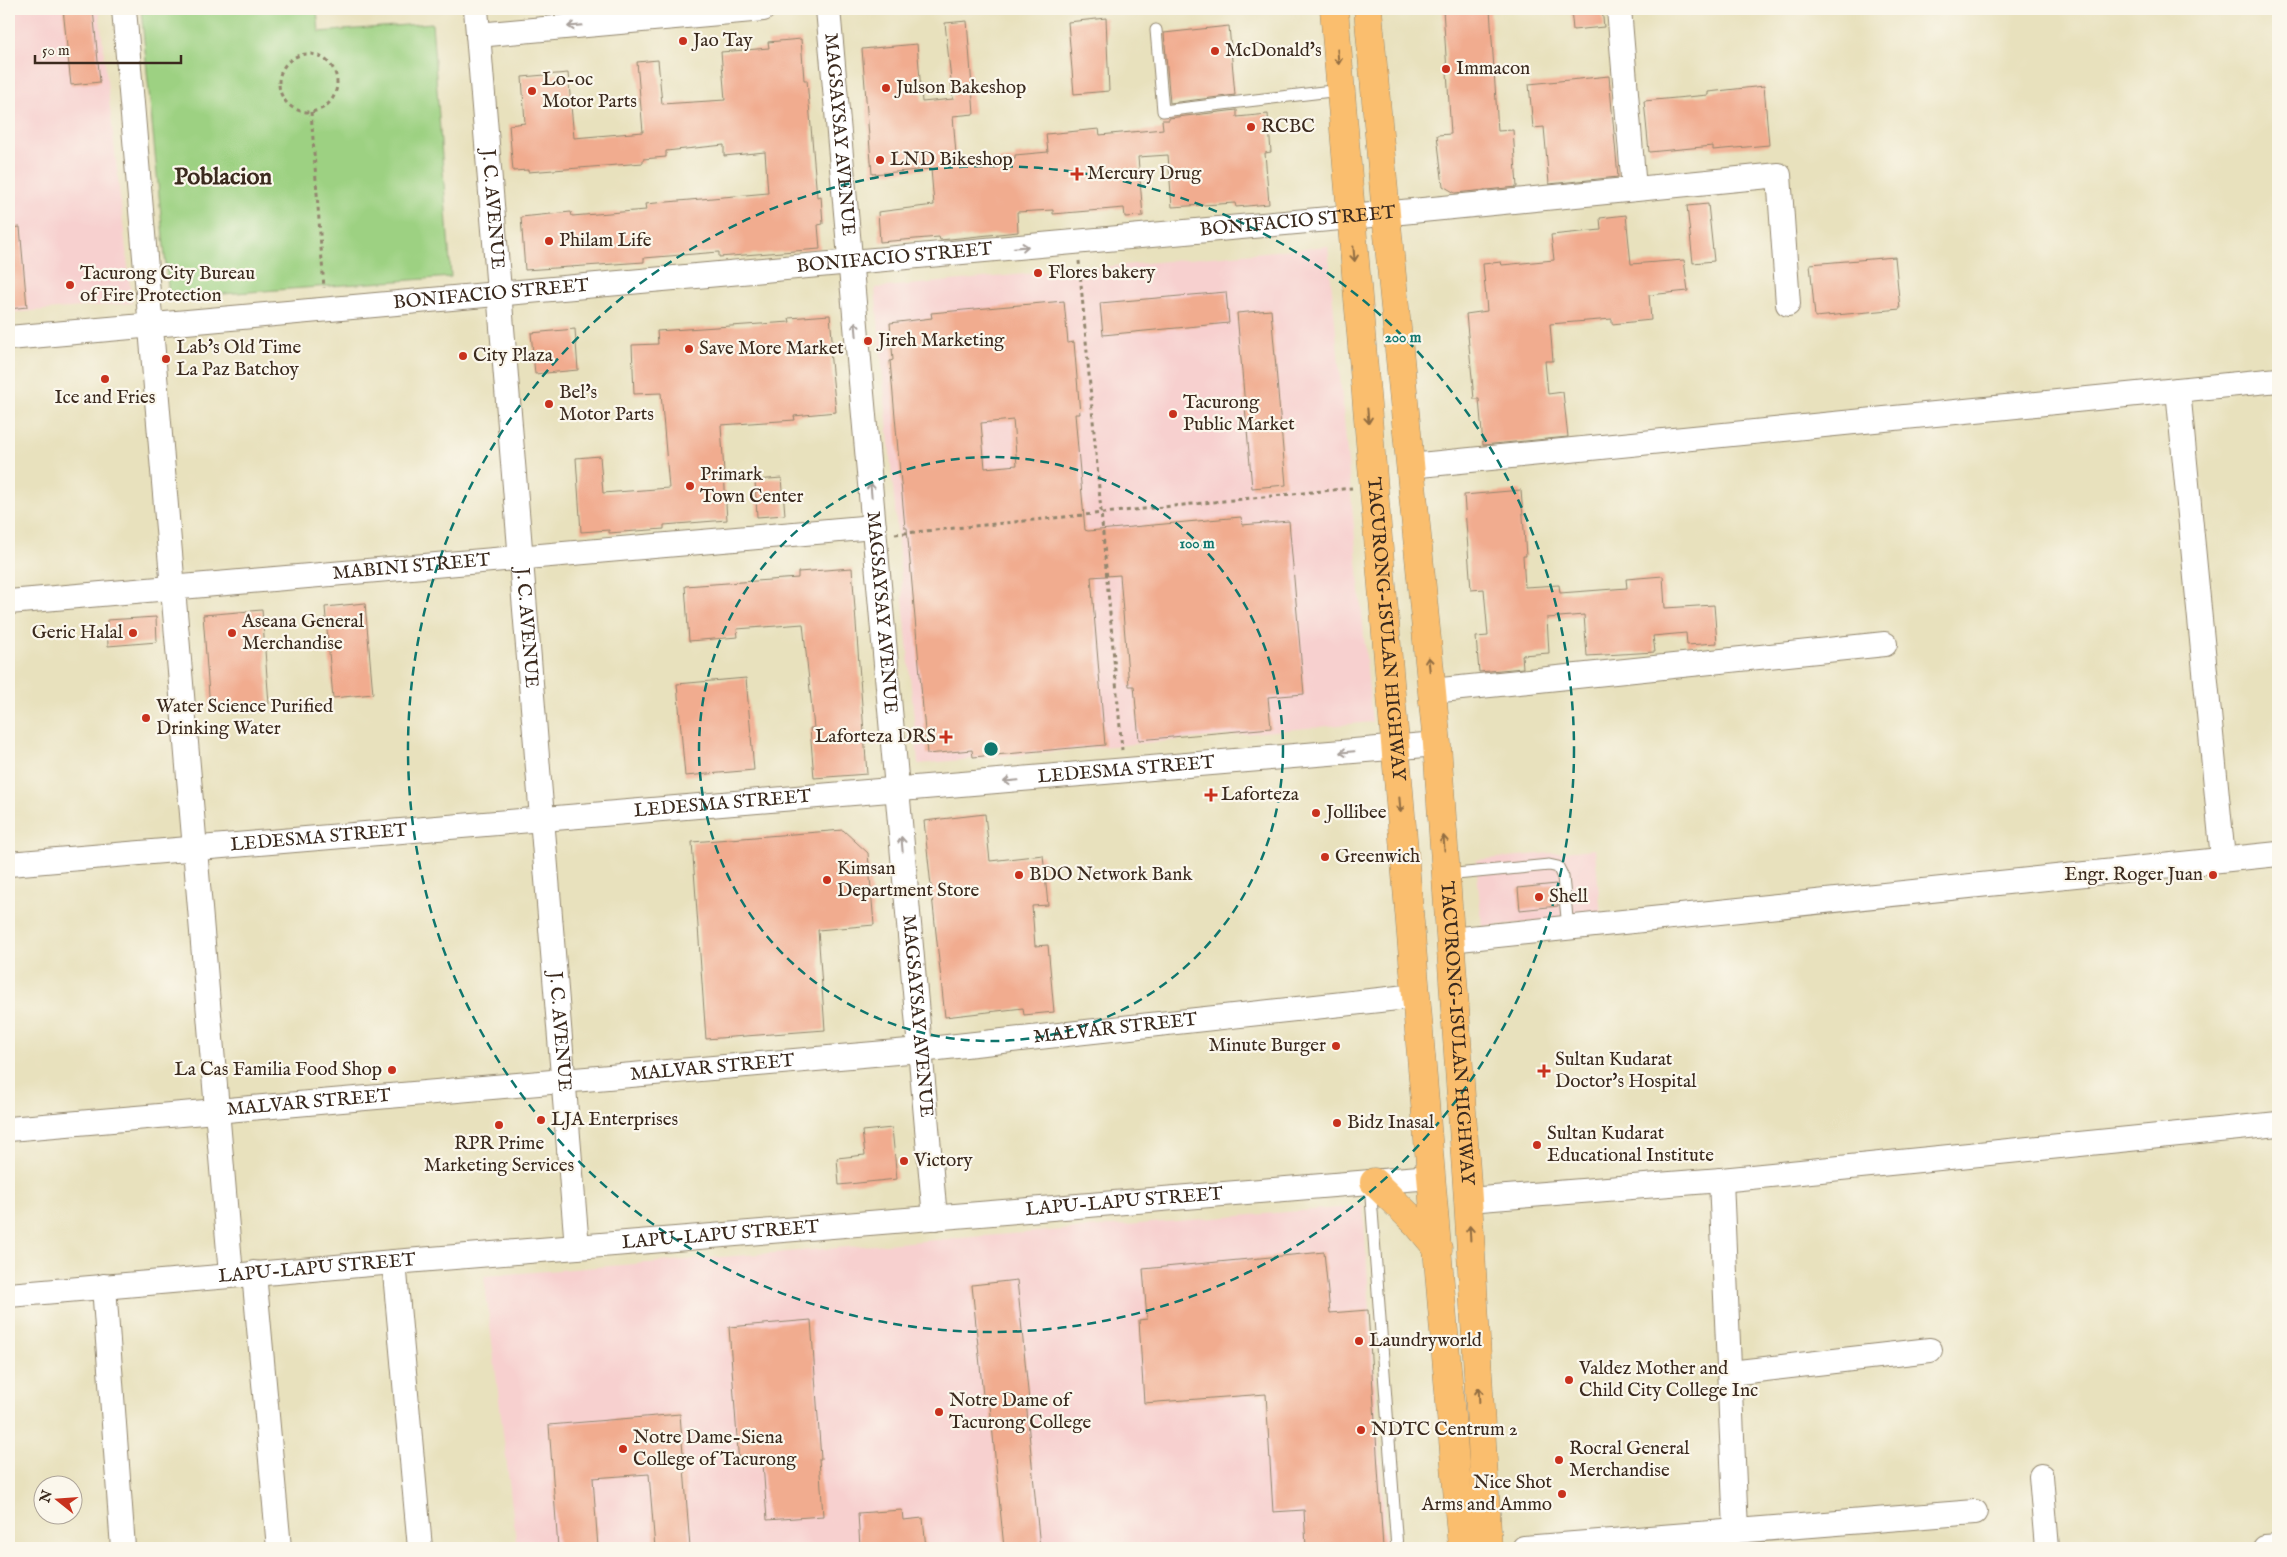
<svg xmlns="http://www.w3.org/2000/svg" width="2287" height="1557" viewBox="0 0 2287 1557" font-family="'IM FELL English',serif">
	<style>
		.built { fill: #f7d0cf }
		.green { fill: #9dd182; stroke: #6c7e50 }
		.building { fill: #f1ac8f; fill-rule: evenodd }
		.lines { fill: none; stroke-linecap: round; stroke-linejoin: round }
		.lane-casing { stroke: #92866e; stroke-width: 13 }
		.street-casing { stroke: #92866e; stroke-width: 26 }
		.highway-casing { stroke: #92866e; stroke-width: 29 }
		.path { stroke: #92866e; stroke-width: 3; stroke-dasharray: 4 4; stroke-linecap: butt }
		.lane { stroke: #fff; stroke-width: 11 }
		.street { stroke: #fff; stroke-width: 24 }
		.highway { stroke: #fabe6e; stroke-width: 28 }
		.oneway { stroke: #a79f9a }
		.oneway2 { stroke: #916d42 }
		.ring { fill: none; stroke: #0f766e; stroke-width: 2.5; stroke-dasharray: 9 6 }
		.poi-dot { fill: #c8321e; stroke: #fbf7ec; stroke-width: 2 }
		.labels { text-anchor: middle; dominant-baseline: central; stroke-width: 4.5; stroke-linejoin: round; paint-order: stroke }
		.poi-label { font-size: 19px; fill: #3b2a1e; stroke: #fbf7ec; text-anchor: start }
		.street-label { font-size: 19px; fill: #3b2a1e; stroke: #fbf7ec }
		.district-label { font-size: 24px; font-weight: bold; fill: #3b2a1e; stroke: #fbf7ec }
		.centre { fill: #0f766e; stroke: #fbf7ec; stroke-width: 2.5 }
		.ring-label { font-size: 15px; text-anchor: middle; font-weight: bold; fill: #0f766e; stroke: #fbf7ec; stroke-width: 4.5; stroke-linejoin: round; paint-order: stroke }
	</style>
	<rect width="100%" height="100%" fill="#fbf7ec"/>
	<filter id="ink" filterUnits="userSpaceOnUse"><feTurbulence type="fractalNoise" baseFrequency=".02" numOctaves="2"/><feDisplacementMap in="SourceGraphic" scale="10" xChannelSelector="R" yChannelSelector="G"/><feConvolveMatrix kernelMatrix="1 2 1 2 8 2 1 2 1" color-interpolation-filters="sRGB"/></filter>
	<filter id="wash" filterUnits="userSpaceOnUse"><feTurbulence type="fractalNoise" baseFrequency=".0096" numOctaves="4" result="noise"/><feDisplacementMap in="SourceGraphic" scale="20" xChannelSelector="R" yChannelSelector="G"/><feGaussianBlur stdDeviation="1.12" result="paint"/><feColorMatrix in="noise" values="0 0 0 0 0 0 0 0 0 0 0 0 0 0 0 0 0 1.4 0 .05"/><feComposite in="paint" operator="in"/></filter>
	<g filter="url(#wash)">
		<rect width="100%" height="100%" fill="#e8e1bd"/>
		<path class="built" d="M9,9h90l33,294 -123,10z
			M1328,246l44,476 -454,42 -43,-476z
			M1595,849l6,67 -119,11 -6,-67z
			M1363,1206l23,342h-869l-33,-272z"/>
		<path class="green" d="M141,9h176l2,23 113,-9 19,254 -282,21z"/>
		<g id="blocks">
			<path class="building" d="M63,9h30l7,73 -29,3z
				M1443,9h47l8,122 15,-1 4,57 -62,6 -12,-7 -6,-51 14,-1z
				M1571,9h31l2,18 -31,3z
				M1106,18l3,73 -35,3 -6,-72z
				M967,21l7,93 -21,2 4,51 33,-3 -1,-4 26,-2v-3l33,-3 -2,-18 53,-5 1,6 63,-6 -1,-9h7v-2l68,-8v7l31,-3 3,38 -6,1 4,51 -33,3 -1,-4 -63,4 -4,-52 -30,2 5,59 -18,1 -1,-9 -71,6v-4l-36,2 1,20 -78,8 -1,-3 -59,5 -2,-30 56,-7 -3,-36 -59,5 -10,-125 55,-5 5,58 31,-3 -8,-76z
				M1229,26l6,69 -65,8 -6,-70z
				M801,39l3,41h3l10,117 4,-1 2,28 -5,1 2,24 -101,8v-5l-75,6v4l-119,8 -4,-53 50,-5 1,4 74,-6 -1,-6 123,-11 -3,-41 -41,4v-11l-58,6v6l-23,2v4l-115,9v-2l-15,1 -4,-46 16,-2 -3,-46 46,-4 6,65 69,-6 -6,-70 21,-2 4,44 63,-4 -4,-48 48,-4 -1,-6z
				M1609,76l9,101 -69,7 -5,-57 -11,1 -4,-44z
				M1764,86l5,59 -56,5v-4l-64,6 -5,-51 64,-6v-3z
				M1708,204l6,57 -21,2 -6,-57z
				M1626,215l5,49 53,-4 4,31 -39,4 2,25 -39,4v-5l-62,5 3,37h-8l3,33 15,-2 5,45 -85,8 -4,-46h-5l-8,-85 21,-3 -4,-47 18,-2 1,3 52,-5 -3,-25 50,-5 -1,-12z
				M20,227l7,80 -18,2v-81z
				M1895,257l5,52 -85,8 -5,-53z
				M1226,292l3,31 -126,12 -3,-32z
				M1064,301l4,42 6,-1 6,72h-5l10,116 3,1 153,-14 1,8 47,-4 15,173 -36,3 3,31 -132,12 -5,-54h-5l-9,-111 -29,2 14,168 -132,12 -1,-7 -45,4 -20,-226h-2l-15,-167 3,-1 -3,-37 42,-5 -1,-5zM1013,420l4,45 -32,3 -4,-45z
				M1271,310l15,175 -34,3 -15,-175z
				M830,315l3,35 -3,1 6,61 -42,4 1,4 -74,5 6,95 -63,5v4l-55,4v-3l-28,2 -5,-74 24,-2 3,37 66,-5 -8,-95 -27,1 -2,-49 26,-1 -1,-13 133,-9 -1,-4z
				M575,329l3,41 -43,4 -4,-41z
				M782,478l3,37 -28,2 -2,-37z
				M1521,490l5,66h-3l2,31 34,-2 1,8 67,-5 -1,-9 37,-3 2,32 49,-3 3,38 -30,2 -1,-12 -33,3 2,16 -68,4 -3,-41 -37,3 2,35 -27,2 1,13 -44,4 -3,-35 12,-1 -4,-47 -13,1 -7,-95z
				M852,568l15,206 -53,4 -4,-50h4l-11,-104 -66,5 1,8 -49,4 -4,-55 113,-8v-6z
				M365,603l8,91 -40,4 -8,-91z
				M262,610l7,94 -59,4 -7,-93z
				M156,617l1,25 -49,4 -1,-26z
				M746,678l8,92 -69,6 -8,-92z
				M985,814l5,47 53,-6 5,50 -16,1 3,40 13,-1 6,67 -30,3 -1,-7 -78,9 -21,-196z
				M843,830l25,23 6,72 -56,5 7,100 -119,9 -14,-197z
				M1556,884l2,22 -38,4 -2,-22z
				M892,1128l5,51 -58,6 -2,-27 28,-3 -3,-24z
				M1324,1252l6,61 38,-3 15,238h-77l-2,-38 -31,2 -7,-118 -122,9 -5,-83 8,-1 -4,-50z
				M1017,1280l12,121h-3l14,147h-36l-14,-143 -6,1 -12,-121z
				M811,1320l10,139h-2l4,57 -56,4 -4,-57 -24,2 -10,-138z
				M680,1414l10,134h-35l-6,-74 -56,4 5,70h-40l-9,-123z
				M902,1510l1,10 20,-2 3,30h-66l-2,-35z"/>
		</g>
	</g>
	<g filter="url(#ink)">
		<use href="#blocks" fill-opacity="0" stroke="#92866e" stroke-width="1"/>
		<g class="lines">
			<g class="lane-casing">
				<path id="lane" d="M1156,30l7,81 177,-21
					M1446,875l103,-10 9,2 5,10 5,51
					M1370,1184l27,364"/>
			</g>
			<g class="street-casing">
				<g id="street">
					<path d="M124,9l107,1266"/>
					<path id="s1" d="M476,9l101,1238"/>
					<path id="s2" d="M828,9l107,1209"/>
					<path d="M1619,9l15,180"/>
					<path d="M478,35l285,-26"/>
					<path id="s3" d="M9,338l1342,-121 428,-42 9,129"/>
					<path d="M2178,390l45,469"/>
					<path d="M1410,466l868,-86"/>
					<path id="s4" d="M9,602l865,-75"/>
					<path d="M1432,691l453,-47"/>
					<path id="s5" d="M9,864l1428,-120"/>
					<path d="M1450,940l828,-86"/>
					<path id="s6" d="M9,1129l911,-79 496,-54"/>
					<path d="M1721,1180l15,351"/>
					<path d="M1468,1200l253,-20 557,-56"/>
					<path d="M394,1262l26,286"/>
					<path d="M254,1273l25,275"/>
					<path d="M104,1286l19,262"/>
					<path id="s7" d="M9,1295l385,-33 1037,-85"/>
					<path d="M1730,1373l200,-23"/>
					<path d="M2041,1476l6,72"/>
					<path d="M1524,1548l451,-36"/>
					<path d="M2265,1548l13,-1"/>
				</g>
			</g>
			<g class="highway-casing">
				<g id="highway">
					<path id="s8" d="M1334,9l128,1539"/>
					<path id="s9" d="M1368,9l18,205 51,530 31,456 20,348"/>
					<path d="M1374,1182l44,43 20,24"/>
				</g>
			</g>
			<path class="path" d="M279 83a29 29 0 1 1 58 0a29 29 0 1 1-58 0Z
				M311,112l13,176
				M1079,261l43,489
				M895,534l457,-46"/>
			<use href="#lane" class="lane"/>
			<use href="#street" class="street"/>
			<use href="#highway" class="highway"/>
		</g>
		<defs><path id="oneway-shaft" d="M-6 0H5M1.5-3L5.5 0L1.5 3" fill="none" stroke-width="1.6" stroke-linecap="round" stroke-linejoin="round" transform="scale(1.25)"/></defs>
		<g class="oneway">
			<use href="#oneway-shaft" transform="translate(575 26) rotate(175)"/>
			<use href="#oneway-shaft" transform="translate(1021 247) rotate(-5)"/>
			<use href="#oneway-shaft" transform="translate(856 329) rotate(-95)"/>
			<use href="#oneway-shaft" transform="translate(871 490) rotate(-95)"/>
			<use href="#oneway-shaft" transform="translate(1347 752) rotate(175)"/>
			<use href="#oneway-shaft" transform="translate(1011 781) rotate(175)"/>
			<use href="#oneway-shaft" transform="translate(902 844) rotate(-95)"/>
		</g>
		<g class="oneway2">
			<use href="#oneway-shaft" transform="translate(1338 57) rotate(85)"/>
			<use href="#oneway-shaft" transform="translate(1354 254) rotate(85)"/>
			<use href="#oneway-shaft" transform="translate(1368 416) rotate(85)"/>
			<use href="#oneway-shaft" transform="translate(1429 664) rotate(-96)"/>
			<use href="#oneway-shaft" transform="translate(1400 805) rotate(85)"/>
			<use href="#oneway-shaft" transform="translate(1444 843) rotate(-94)"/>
			<use href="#oneway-shaft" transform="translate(1470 1233) rotate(-93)"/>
			<use href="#oneway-shaft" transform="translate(1479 1395) rotate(-93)"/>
		</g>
	</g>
	<g class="ring">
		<circle cx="991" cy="749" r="292"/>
		<circle cx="991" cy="749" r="583"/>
	</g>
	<g class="poi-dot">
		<circle cx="683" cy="41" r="5"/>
		<circle cx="1215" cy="51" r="5"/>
		<circle cx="1446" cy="69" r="5"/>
		<circle cx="886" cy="88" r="5"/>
		<circle cx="532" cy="91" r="5"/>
		<circle cx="1251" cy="127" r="5"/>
		<circle cx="880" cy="160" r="5"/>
		<path d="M1074.5 166.5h5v5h5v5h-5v5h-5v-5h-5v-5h5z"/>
		<circle cx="549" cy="241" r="5"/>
		<circle cx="1038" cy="273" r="5"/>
		<circle cx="70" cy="285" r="5"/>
		<circle cx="868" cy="341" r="5"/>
		<circle cx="689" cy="349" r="5"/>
		<circle cx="463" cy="356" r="5"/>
		<circle cx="166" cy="359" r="5"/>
		<circle cx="105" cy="379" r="5"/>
		<circle cx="549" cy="404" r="5"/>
		<circle cx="1173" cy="414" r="5"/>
		<circle cx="690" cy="486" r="5"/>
		<circle cx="133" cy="633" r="5"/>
		<circle cx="232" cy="633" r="5"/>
		<circle cx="146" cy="718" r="5"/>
		<path d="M943.5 729.5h5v5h5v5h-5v5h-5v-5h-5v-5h5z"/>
		<path d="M1208.5 787.5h5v5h5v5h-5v5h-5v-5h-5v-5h5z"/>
		<circle cx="1316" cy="813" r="5"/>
		<circle cx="1325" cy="857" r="5"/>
		<circle cx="1019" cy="875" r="5"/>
		<circle cx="2213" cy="875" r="5"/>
		<circle cx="827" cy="880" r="5"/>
		<circle cx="1539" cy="897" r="5"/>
		<circle cx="1336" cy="1046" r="5"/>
		<circle cx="392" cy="1070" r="5"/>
		<path d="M1541.5 1063.5h5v5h5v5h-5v5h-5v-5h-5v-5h5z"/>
		<circle cx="541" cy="1120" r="5"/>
		<circle cx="1337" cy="1123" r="5"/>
		<circle cx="499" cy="1125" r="5"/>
		<circle cx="1537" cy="1145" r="5"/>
		<circle cx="904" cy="1161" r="5"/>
		<circle cx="1359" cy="1341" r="5"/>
		<circle cx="1569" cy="1380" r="5"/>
		<circle cx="939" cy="1412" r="5"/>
		<circle cx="1361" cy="1430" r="5"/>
		<circle cx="623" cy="1449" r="5"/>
		<circle cx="1559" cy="1460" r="5"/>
		<circle cx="1562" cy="1494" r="5"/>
	</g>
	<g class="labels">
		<g class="poi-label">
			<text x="693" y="41">Jao Tay</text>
			<text x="1225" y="51">McDonald's</text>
			<text x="1456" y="69">Immacon</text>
			<text x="542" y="80">Lo-oc<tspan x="542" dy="22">Motor Parts</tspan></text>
			<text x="896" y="88">Julson Bakeshop</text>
			<text x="1261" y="127">RCBC</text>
			<text x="890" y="160">LND Bikeshop</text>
			<text x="1087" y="174">Mercury Drug</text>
			<text x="559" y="241">Philam Life</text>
			<text x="1048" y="273">Flores bakery</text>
			<text x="80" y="274">Tacurong City Bureau<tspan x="80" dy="22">of Fire Protection</tspan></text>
			<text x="878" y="341">Jireh Marketing</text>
			<text x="176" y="348">Lab's Old Time<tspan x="176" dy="22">La Paz Batchoy</tspan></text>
			<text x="699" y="349">Save More Market</text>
			<text x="473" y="356">City Plaza</text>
			<text x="559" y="393">Bel's<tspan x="559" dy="22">Motor Parts</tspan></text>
			<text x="105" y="398" text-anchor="middle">Ice and Fries</text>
			<text x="1183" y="403">Tacurong<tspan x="1183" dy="22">Public Market</tspan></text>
			<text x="700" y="475">Primark<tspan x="700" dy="22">Town Center</tspan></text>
			<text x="242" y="622">Aseana General<tspan x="242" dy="22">Merchandise</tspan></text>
			<text x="123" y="633" text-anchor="end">Geric Halal</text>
			<text x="156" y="707">Water Science Purified<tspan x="156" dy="22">Drinking Water</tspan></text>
			<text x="936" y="737" text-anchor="end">Laforteza DRS</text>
			<text x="1221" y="795">Laforteza</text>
			<text x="1326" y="813">Jollibee</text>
			<text x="1335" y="857">Greenwich</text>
			<text x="837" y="869">Kimsan<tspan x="837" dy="22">Department Store</tspan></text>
			<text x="1029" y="875">BDO Network Bank</text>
			<text x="2203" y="875" text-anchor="end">Engr. Roger Juan</text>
			<text x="1549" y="897">Shell</text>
			<text x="1326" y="1046" text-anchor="end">Minute Burger</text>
			<text x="1555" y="1060">Sultan Kudarat<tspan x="1555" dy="22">Doctor's Hospital</tspan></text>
			<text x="382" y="1070" text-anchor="end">La Cas Familia Food Shop</text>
			<text x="551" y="1120">LJA Enterprises</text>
			<text x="1347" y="1123">Bidz Inasal</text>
			<text x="1547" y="1134">Sultan Kudarat<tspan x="1547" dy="22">Educational Institute</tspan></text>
			<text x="499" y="1144" text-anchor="middle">RPR Prime<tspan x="499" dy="22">Marketing Services</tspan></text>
			<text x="914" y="1161">Victory</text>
			<text x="1369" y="1341">Laundryworld</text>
			<text x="1579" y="1369">Valdez Mother and<tspan x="1579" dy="22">Child City College Inc</tspan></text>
			<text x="949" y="1401">Notre Dame of<tspan x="949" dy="22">Tacurong College</tspan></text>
			<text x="1371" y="1430">NDTC Centrum 2</text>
			<text x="633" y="1438">Notre Dame-Siena<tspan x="633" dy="22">College of Tacurong</tspan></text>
			<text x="1569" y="1449">Rocral General<tspan x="1569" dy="22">Merchandise</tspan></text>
			<text x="1552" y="1483" text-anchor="end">Nice Shot<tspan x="1552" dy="22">Arms and Ammo</tspan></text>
		</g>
		<g class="street-label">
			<text stroke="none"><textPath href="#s2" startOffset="126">MAGSAYSAY AVENUE</textPath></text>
			<text stroke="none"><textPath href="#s1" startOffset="201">J. C. AVENUE</textPath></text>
			<text stroke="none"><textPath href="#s3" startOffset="1294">BONIFACIO STREET</textPath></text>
			<text stroke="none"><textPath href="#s3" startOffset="889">BONIFACIO STREET</textPath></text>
			<text stroke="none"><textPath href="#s3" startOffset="484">BONIFACIO STREET</textPath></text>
			<text stroke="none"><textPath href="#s4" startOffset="404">MABINI STREET</textPath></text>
			<text stroke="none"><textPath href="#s2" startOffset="606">MAGSAYSAY AVENUE</textPath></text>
			<text stroke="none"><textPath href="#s1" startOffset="621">J. C. AVENUE</textPath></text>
			<text stroke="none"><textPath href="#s8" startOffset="622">TACURONG-ISULAN HIGHWAY</textPath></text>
			<text stroke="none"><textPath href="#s5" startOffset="1121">LEDESMA STREET</textPath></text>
			<text stroke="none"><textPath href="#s5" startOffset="716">LEDESMA STREET</textPath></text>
			<text stroke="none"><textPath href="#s5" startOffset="311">LEDESMA STREET</textPath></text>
			<text stroke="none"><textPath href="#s2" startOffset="1011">MAGSAYSAY AVENUE</textPath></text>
			<text stroke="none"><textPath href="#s6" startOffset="1111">MALVAR STREET</textPath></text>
			<text stroke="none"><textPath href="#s1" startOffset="1026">J. C. AVENUE</textPath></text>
			<text stroke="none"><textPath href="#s9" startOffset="1028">TACURONG-ISULAN HIGHWAY</textPath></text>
			<text stroke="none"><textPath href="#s6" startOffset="706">MALVAR STREET</textPath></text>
			<text stroke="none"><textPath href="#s6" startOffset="301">MALVAR STREET</textPath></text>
			<text stroke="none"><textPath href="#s7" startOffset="1119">LAPU-LAPU STREET</textPath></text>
			<text stroke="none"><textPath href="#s7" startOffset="714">LAPU-LAPU STREET</textPath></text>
			<text stroke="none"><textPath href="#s7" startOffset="309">LAPU-LAPU STREET</textPath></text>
		</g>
		<g class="district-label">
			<text x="223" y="177">Poblacion</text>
		</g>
	</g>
	<circle cx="991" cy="749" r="8" class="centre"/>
	<g class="ring-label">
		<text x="1403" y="342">200 m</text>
		<text x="1197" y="548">100 m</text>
	</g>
	<rect width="2287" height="1557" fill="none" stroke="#fbf7ec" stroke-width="30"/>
	<g transform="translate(58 1500) rotate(287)"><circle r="24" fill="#fbf7ec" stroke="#aea59a"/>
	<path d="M0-4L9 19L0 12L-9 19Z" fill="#c8321e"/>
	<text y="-8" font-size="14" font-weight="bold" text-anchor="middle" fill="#3b2a1e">N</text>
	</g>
	<path d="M35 55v8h146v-8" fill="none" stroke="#3b2a1e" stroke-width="2.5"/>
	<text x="42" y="55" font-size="15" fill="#3b2a1e" stroke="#fbf7ec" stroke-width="4" paint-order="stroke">50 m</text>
</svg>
